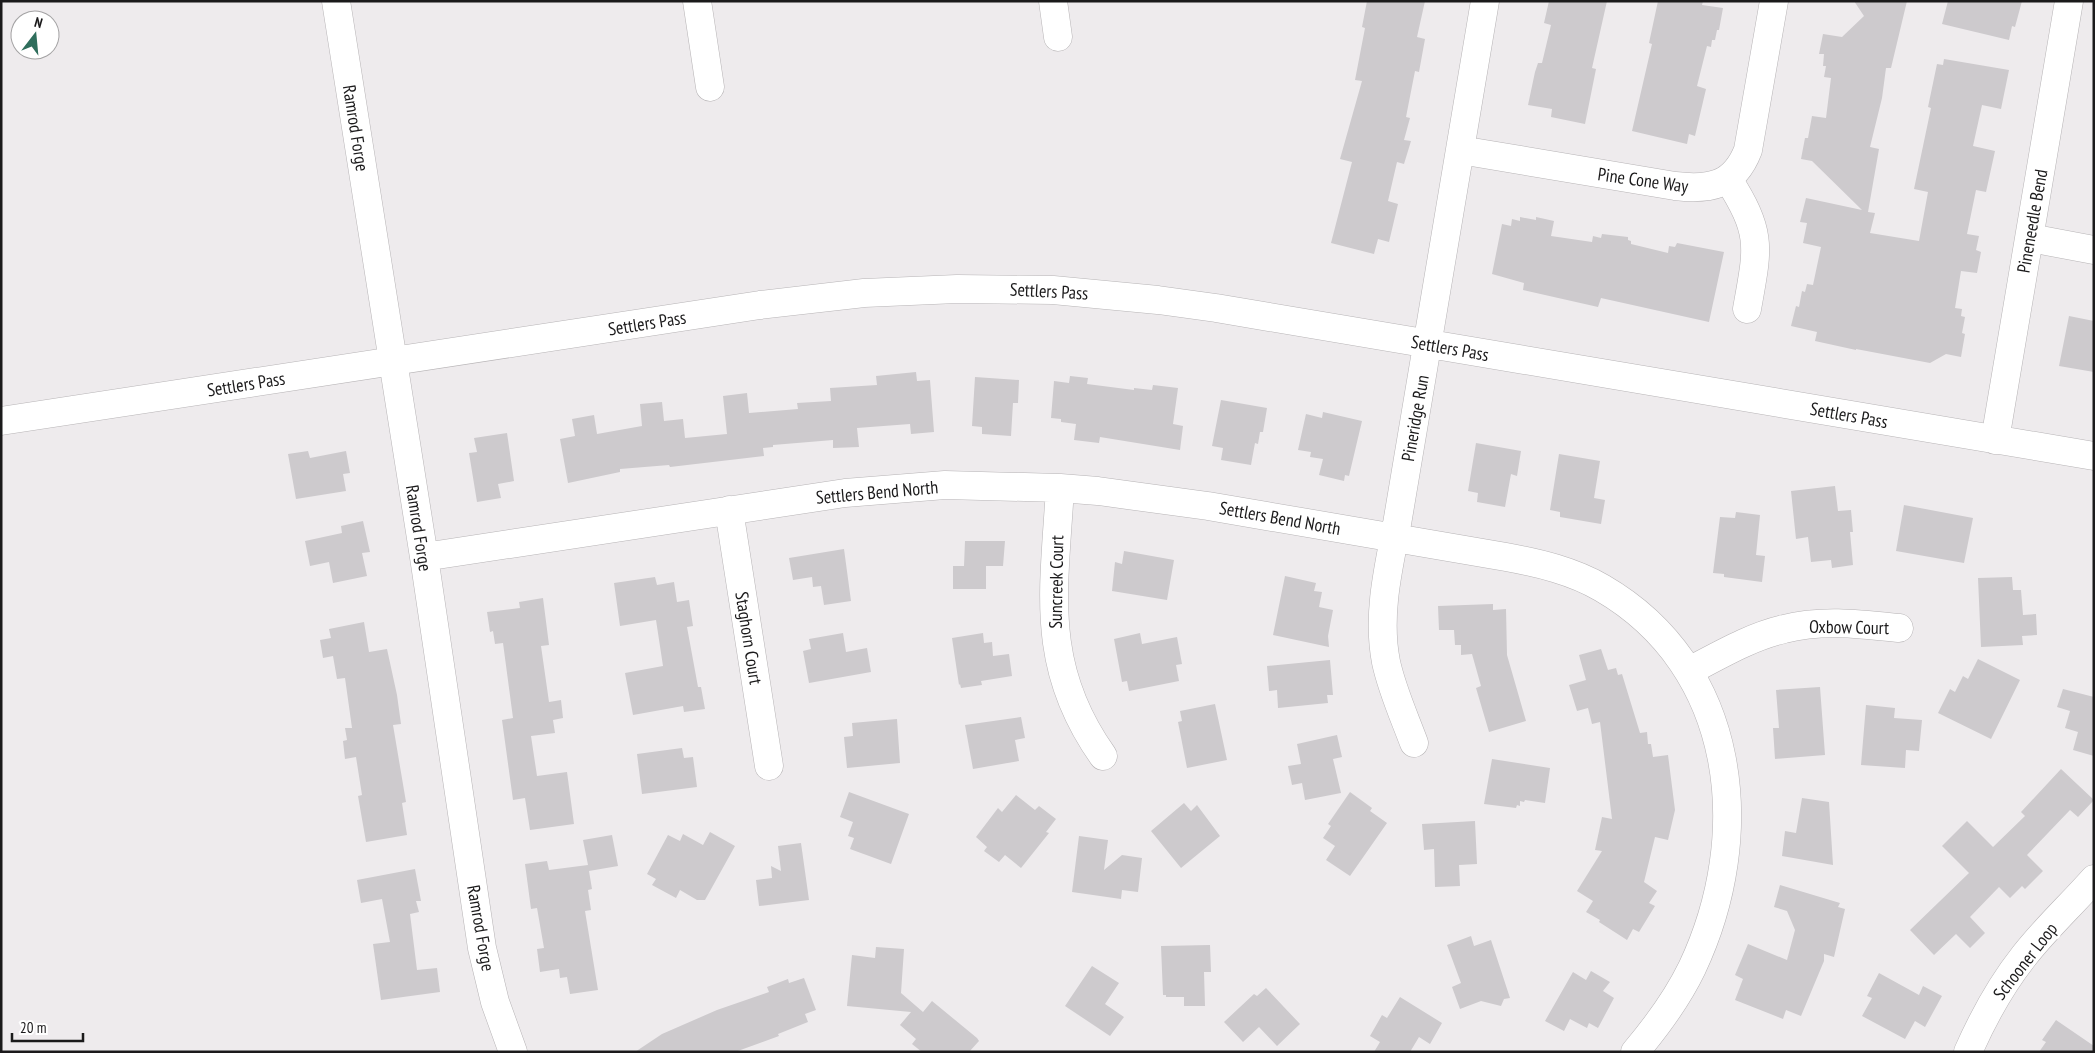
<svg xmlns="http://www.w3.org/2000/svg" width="2095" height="1053" viewBox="0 0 2095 1053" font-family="'PT Sans Narrow',sans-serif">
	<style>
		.building { fill: #cdcacd }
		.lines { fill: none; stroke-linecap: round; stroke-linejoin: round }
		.minor-casing { stroke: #b7b4b6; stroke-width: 29 }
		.minor { stroke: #fff; stroke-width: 28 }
		.labels { text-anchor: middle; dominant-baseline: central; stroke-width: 5; stroke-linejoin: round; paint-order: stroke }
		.street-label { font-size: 18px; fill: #1b1a1b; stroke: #fff }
	</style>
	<rect width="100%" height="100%" fill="#eeebed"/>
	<path class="building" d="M1367,1h58l-8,36 8,2 -6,33 -4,-1 -9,46 4,1 -6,22 7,1 -7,23 -7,-2 -9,39 10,3 -9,38 -11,-3 -4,15 -43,-11 21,-81 -12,-3 22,-78 -7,-1 10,-52 -3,-1z
		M1549,1h58l-15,67 4,1 -11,55 -34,-7 1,-8 -24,-4 7,-33 3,-9h4l9,-38 -7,-2z
		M1658,1h45l-1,4 21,3 -4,22h-2l-2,10h-3l-1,7 -4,-1 -10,40 9,3 -11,47 -6,-2 -2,10 -55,-13 20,-87 -3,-1z
		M1854,1h53l-16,67h-5l-4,30 -12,49 9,2 -11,63 7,1 -5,20 49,8 9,-49 -14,-3 17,-81 -3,-1 9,-43 6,1 1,-6 65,11 -8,39 -19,-4 -9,41 22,5 -9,41 -10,-2 -9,44 12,2 -3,14 5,2 -4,21 -16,-2 -6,37 7,1 -1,7 4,1 -3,16 3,1 -4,23 -15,-3 -16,9 -74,-14v1l-41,-9 2,-9 -26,-6 5,-20 3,1 3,-16 3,1 2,-8 6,1 8,-38 -18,-4 4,-20 -7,-1 6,-24 56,12 -50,-49 -11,-2 4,-21h3l4,-22 14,2 5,-40 -7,-1 2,-11h-3l1,-12h-5l4,-20 19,3 22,-21z
		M1948,1h74l-7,26 -3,-1 -3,14 -67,-16z
		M1520,217l16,3v-3l18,4 -3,15 41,6 1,-6 8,2 1,-4 26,3v3l3,1v3l37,9 1,-7 6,1 2,-4 47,9 -15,70 -108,-24 -3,9 -75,-17 1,-7 -32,-9 10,-50 9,2 1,-7 8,2z
		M2069,316l25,5v51l-35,-6z
		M916,372l1,9 13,-1 4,52 -23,2 -1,-10 -53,4 2,19 -26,1v-8l-60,5v2l-10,1 1,8 -94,11 -1,-2 -49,4v3l-52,11 -8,-44 15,-3 -3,-17 22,-4 3,19 45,-8 -2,-22 22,-2 2,19 19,-2 2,19 42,-4 -4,-38 24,-3 2,20 49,-4 -1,-6 34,-2 -1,-13 47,-3 -1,-9z
		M1070,376l18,2 -1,6 47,6v-2l18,2 1,-5 25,3 -5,36 10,2 -3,24 -80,-13 -1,6 -25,-3 2,-16 -15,-2v-3l-10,-1 3,-37 15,2z
		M975,377l44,3 -1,23h-5l-2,33 -29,-2v-7l-10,-1z
		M1221,400l46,8 -4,24h-3l-2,12 -3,-1 -4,22 -30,-5 2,-12 -11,-2z
		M1323,412l39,9 -13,55 -4,-1 -1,6 -25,-6 4,-16 -13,-2 1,-5 -13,-2 8,-36 16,4z
		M507,433l7,48 -16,3 3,14 -24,4 -8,-49 8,-1 -3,-14z
		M1476,443l45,8 -4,25 -6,-2 -6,33 -28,-5 1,-9 -10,-2z
		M308,451l2,7 36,-7 4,22 -7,1 3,17 -50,8 -8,-45z
		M1559,454l41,7 -6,37 11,2 -4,24 -41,-7v-5l-10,-2z
		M1835,486l3,25 13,-1 2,22h-3l3,33 -21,3 -1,-8 -20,2 -3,-25 -12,2 -5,-48z
		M1904,505l69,13 -9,45 -68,-12z
		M1736,512l24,3 -4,40 9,1 -3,26 -38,-5v-3l-11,-1 7,-56 15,1z
		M363,521l7,31 -8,1 5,23 -34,7 -4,-21 -19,4 -5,-25 37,-8 -1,-7z
		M965,541h40l-2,25h-17v23h-33v-23h11z
		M844,549l7,52 -27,4 -3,-19 -8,1 -1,-10 -19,3 -4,-22z
		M1124,551l50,9 -7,40 -55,-9 3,-29 7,2z
		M1285,576l31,7 -2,8 8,1 -3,15 14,3 -5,26 1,11 -56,-12z
		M655,577l2,8 17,-3 3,20 12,-2 4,26 -6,1 11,60h3l4,22 -21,3 -1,-6 -50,9 -8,-42 38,-7 -7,-46 -36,6 -6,-43z
		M2012,577l1,13h8l2,25 13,-1 1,21 -15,1 1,9 -42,2 -3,-69z
		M543,598l6,47 -8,1 8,56 12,-2 2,18 -10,2 2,13 -24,3 6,40 30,-4 7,52 -44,6 -5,-32 -12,2 -11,-80 11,-2 -10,-75 -8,1 -2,-13 -3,1 -3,-20 33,-4 -1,-6z
		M1493,604v6l13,-1 1,46 19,66 -37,11 -13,-44 5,-2 -9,-32 -11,1v-10h-6l-1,-15h-15l-1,-24z
		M364,622l5,30 18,-3 10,46 4,29 -8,1 13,77 -4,1 5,32 -41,7 -8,-46 4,-1 -6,-38 -11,2 -2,-18 4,-1 -2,-12h7l-7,-50 -8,1 -4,-23 -10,2 -3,-18 11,-2 -2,-9z
		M843,633l3,19 21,-4 4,24 -62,11 -6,-32 8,-2 -2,-10z
		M983,633l1,10 8,-1 1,14 16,-2 3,22 -31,5 1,4 -21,3 -1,-4 -1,1 -7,-47z
		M1140,633l2,11 35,-7 5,27 -6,1 3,16 -50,10 -2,-10 -5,1 -8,-43z
		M1601,649l7,21 8,-2 2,7 4,-1 18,59 7,-1 1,12h3l2,13 15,-2 7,55 -7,30 -13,-3 -11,45 13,9 -8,12 6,3 -16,26 -6,-3 -6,11 -28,-18 1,-2 -14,-8 7,-11 -16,-10 25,-40 -7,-1 7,-33 10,2 -12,-97 -8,2 -4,-16 -11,3 -8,-26 17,-5 -7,-25z
		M1978,659l42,21 -29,59 -53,-26 12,-24 5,3 8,-16 5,3z
		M1330,660l3,35h-6l1,8 -50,5 -1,-18 -8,1 -2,-25z
		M1820,687l5,68 -50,4 -2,-31h6l-3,-38z
		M2063,689l31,8v59l-21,-6 5,-18 -13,-4 5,-17 -13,-4z
		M1215,704l12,56 -40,8 -9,-46 4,-1 -2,-10z
		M1866,705l29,3 -1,10 28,2 -3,31 -13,-1 -1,18 -44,-3z
		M1021,717l4,21 -10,2 4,21 -46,8 -8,-44z
		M897,719l3,44 -53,5 -3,-31 9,-1 -1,-13z
		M1337,735l5,22 -9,2 8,34 -36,7 -3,-17 -10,2 -4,-19 13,-2 -4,-20z
		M682,748l2,10 9,-1 4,30 -55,7 -5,-40z
		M1492,759l58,9 -5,35 -20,-3 -1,2 -4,-1v5l-3,-1 -1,3 -32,-4z
		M2061,769l33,31 -16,17 -8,-7 -43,45 16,16 -18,18 -3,-3 -12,12 -11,-11 -29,30 15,16 -15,15 -14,-14 -22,21 -24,-25 59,-57 -27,-27 25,-25 26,26 32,-31 -4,-4z
		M849,792l60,22 -18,50 -41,-15 4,-11 -6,-2 5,-14 -13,-5z
		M1350,792l22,16 -2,3 17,12 -37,53 -24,-16 9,-14 -12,-8 8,-12 -3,-2z
		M1016,795l19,15 4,-4 17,13 -10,13 3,1 -28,35 -16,-13 -6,7 -15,-11 3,-4 -11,-10 22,-29 4,4z
		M1802,798l27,4 4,63 -51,-9 3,-25 11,2z
		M1184,803l7,8 6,-6 23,31 -39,32 -30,-37z
		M1475,821l2,43 -18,1 1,21 -25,1 -1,-38 -10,1 -2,-26z
		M710,832l25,14 -30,54h-8l-17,-10 -4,8 -24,-13 4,-6 -9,-5 21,-39 12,6 3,-7 20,11z
		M612,835l6,31 -29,5 3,18 -4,1 3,20 -6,1 13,79 -28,4 -3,-17 -7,1 -1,-9 -19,3 -3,-23 7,-1 -7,-40 -6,1 -6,-45 22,-3 2,9 39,-5 -5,-25z
		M1079,836l29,4 -4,30 18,-15 20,3 -4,34 -16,-2 -1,9 -49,-7z
		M801,843l8,57 -50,6 -3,-26 16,-2 -1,-12 10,5 -3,-25z
		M415,869l6,32h-5l3,11 -9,2 7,56 20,-2 3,24 -59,8 -8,-56 17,-2 -8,-43 -21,4 -4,-23z
		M1780,885l60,18 -2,4 7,2 -11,48 -10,-3v7l-23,55 -15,-6 -3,9 -48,-19 8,-21 -8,-4 13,-31 39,16 8,-30 -8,-19 -13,-4z
		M1471,936l3,10 17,-6 19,58 -6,1 -3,7 -20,-5 -21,8 -8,-22 9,-4 -14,-38z
		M1210,945l1,27h-7l1,34h-21v-9h-18v-2h-3l-2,-49z
		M876,947l28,2 -3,44 22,19 9,-11 45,37 2,3 -10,11h-47l-10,-8 4,-5 -16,-14 11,-13 -64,-6 5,-51 23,3z
		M1092,966l27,17 -14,21 19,13 -14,19 -45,-30z
		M1591,971l19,11 -7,9 11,7 -16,30 -9,-5 -2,5 -17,-9 -6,12 -19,-10 28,-49 13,8z
		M1879,973l40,22 4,-9 19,10 -17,31 -10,-6 -10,18 -43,-23 10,-18 -5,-2z
		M804,978l12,32 -11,4 3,8 -30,12 1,2 -44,16h-100l27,-18 55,-24 52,-18 -2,-5 21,-8 1,4z
		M1266,988l34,36 -23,22 -18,-19 -16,15 -19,-20 30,-28 3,2z
		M1400,997l42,26 -12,21 -11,-7 -9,15h-36l6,-10 -10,-6 12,-21 5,3z
		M2056,1020l38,26v6h-55l7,-10 -4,-2z"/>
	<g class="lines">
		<g class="minor-casing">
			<path id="minor" d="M336,1l88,556 58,391 13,54 18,50
				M697,1l13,86
				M1053,1l5,36
				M1460,150l215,36c35,4 59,0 73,-36l26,-149
				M1728,179c35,55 30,68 19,130
				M2030,238l64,12
				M1,421l759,-116 104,-12 93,-4 96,1 105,10 58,8 878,148
				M1995,440l74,-439
				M1060,488c-6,103 -21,178 43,268
				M729,510l40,256
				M424,557l421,-64 100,-8 115,3 38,3 110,15 298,51c33,6 67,14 96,31 136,79 153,247 90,380 -15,31 -35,58 -57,84
				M1689,671c31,-16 61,-34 95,-42 38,-10 77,-5 115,-1
				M1414,743c-10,-27 -22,-53 -28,-81 -9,-46 2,-93 11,-138l88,-523
				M1968,1052c15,-34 33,-67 56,-96 21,-27 47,-51 70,-77"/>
		</g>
		<use href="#minor" class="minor"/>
	</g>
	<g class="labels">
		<g class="street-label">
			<text transform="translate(356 128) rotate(81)">Ramrod Forge</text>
			<text transform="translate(1643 180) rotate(8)">Pine Cone Way</text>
			<text transform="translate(2032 221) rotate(-80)">Pineneedle Bend</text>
			<text transform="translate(1049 291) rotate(3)">Settlers Pass</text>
			<text transform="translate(647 323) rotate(-9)">Settlers Pass</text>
			<text transform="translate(1450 348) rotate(10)">Settlers Pass</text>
			<text transform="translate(246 384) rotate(-9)">Settlers Pass</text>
			<text transform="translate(1849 415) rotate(10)">Settlers Pass</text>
			<text transform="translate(1415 418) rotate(-80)">Pineridge Run</text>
			<text transform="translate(877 492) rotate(-5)">Settlers Bend North</text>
			<text transform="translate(1280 518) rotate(10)">Settlers Bend North</text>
			<text transform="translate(419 528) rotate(81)">Ramrod Forge</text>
			<text transform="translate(1056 582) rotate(-89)">Suncreek Court</text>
			<text transform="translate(1849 627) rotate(1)">Oxbow Court</text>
			<text transform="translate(749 638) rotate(81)">Staghorn Court</text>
			<text transform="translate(481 928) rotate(80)">Ramrod Forge</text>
			<text transform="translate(2025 961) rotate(-52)">Schooner Loop</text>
		</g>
	</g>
	<rect width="2095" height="1053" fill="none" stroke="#1b1a1b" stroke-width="5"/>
	<g transform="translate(35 35) rotate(16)"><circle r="24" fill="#ffffff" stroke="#a4a3a4"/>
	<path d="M0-4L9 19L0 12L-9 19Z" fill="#2f6e5c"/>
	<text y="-8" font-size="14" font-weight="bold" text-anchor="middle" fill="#1b1a1b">N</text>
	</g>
	<path d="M12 1033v8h71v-8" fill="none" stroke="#1b1a1b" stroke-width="2.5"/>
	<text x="20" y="1033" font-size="15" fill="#1b1a1b" stroke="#ffffff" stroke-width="4" paint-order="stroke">20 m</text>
</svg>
